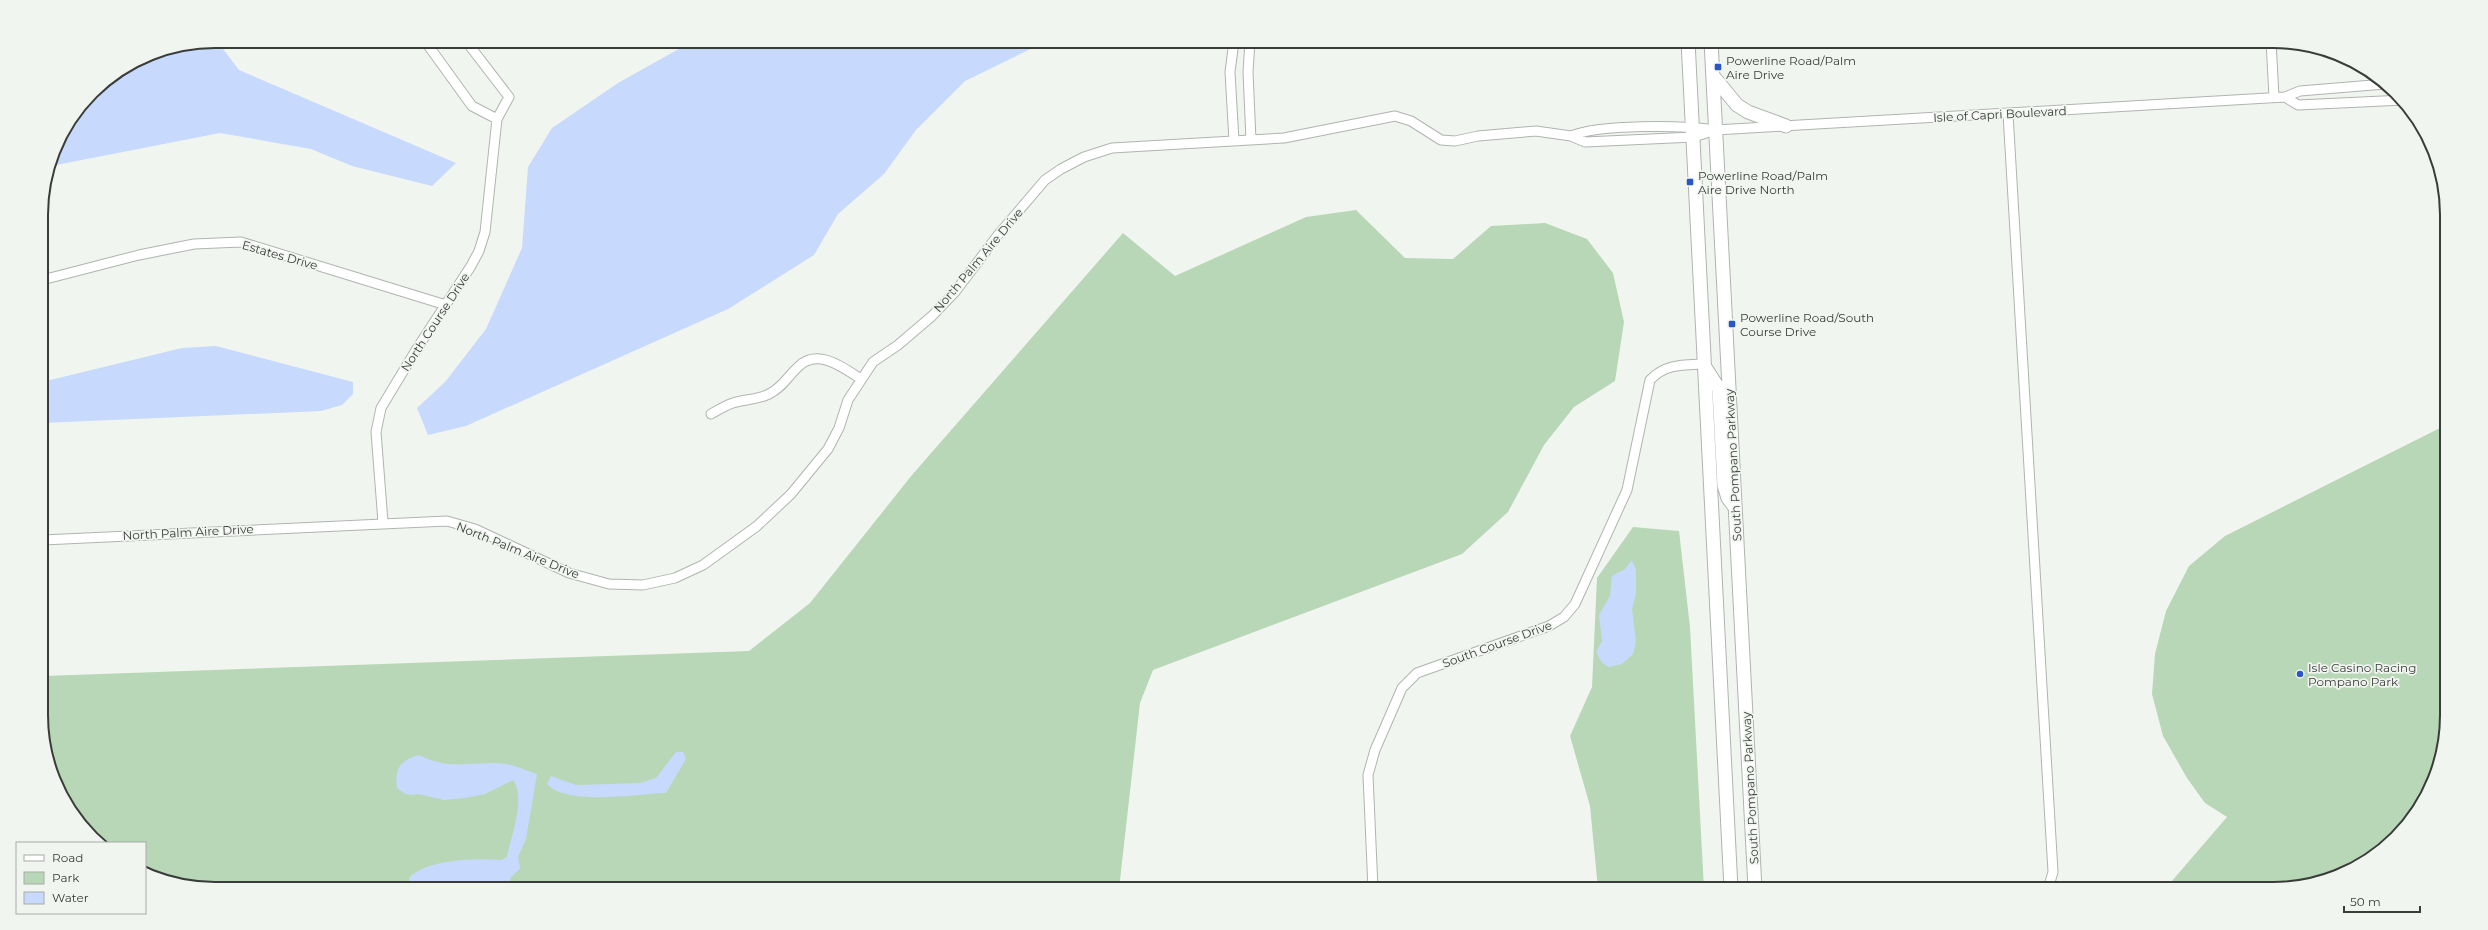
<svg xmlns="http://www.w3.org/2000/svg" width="2488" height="930" viewBox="0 0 2488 930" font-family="Montserrat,sans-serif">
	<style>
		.green { fill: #b8d7b6 }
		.water { fill: #c7d9fc }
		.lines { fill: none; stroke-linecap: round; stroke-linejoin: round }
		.street-casing { stroke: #b0b4b0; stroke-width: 11 }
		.secondary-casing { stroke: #b0b4b0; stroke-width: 15 }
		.street { stroke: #fff; stroke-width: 9 }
		.secondary { stroke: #fff; stroke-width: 13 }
		.poi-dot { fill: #2957c5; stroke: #f1f5f0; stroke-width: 1.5 }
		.labels { text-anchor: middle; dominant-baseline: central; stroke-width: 3.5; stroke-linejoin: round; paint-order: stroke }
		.poi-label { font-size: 12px; fill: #3a3c3a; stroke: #f1f5f0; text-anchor: start }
		.street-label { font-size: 12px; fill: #3a3c3a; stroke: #f1f5f0 }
		.rim { fill: none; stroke: #3a3c3a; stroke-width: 2 }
	</style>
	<rect width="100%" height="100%" fill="#f1f5f0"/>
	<path class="green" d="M1356,210l49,48 48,1 38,-33 54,-3 42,16 26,34 11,49 -9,59 -41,26 -30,38 -36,67 -46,42 -309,116 -13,33 -21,186h-904l-56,-9 -14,-7v-30h-46c-27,-24 -48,-58 -55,-94 -4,-21 0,-51 0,-73l705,-25 61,-48 102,-128 211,-242 52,43 131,-59z
		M2446,425l1,290 -9,56 -20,41 -39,41 -50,27 -45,9h-119l62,-72 -22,-14 -18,-25 -24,-42 -11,-42 3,-40 11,-43 23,-45 36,-30z
		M1633,527l46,4 11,96 14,262h-106l-8,-83 -20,-70 22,-49 5,-109z"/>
	<path class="water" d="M215,41h2l22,29 217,93 -24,23 -80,-20 -41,-17 -91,-16 -169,33 8,-28 41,-54 49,-30z
		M693,41h354l-82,40 -49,49 -32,44 -46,40 -24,41 -86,54 -262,117 -38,9 -11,-27 28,-26 41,-53 36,-81 6,-81 24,-39 66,-45z
		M216,346l137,36v12l-11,11 -21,6 -278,12 -1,-41 140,-34z
		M1632,560l4,10v24l-4,15 4,33 -3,12 -11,10 -13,3 -7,-4 -6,-11 6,-11 -3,-26 11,-19 2,-20 13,-7z
		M676,752h7l3,7 -20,34c-29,1 -99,13 -119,-9l4,-8 25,9 64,-2 16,-5z
		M419,755c33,17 54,5 88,9 10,2 20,7 30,10l-11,65 -8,18 2,12 -9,8 -3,12h-97l-2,-11c17,-19 68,-20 92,-18l6,-3c4,-21 19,-59 6,-77l-28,14 -20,4 -21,2 -26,-6 -6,1 -7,-1 -8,-6c-3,-20 4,-28 22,-33z"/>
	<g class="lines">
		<g class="street-casing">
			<path id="street" d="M425,41l47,65 25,13
				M1250,41l-2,31 3,68
				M2271,41l3,56
				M2285,97l13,8 106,-5
				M2008,114l45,758 -5,17
				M1571,136c28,-12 113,-11 144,-6l570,-33 15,-6 85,-7
				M1234,141l-4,-69 4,-31
				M42,280l97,-25 55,-11 47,-2 205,63
				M711,414c7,-4 15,-9 22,-11 13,-4 24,-3 36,-9 14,-7 18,-17 29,-27 19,-20 46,1 63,12
				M383,522l-7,-90 5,-24 35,-58 55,-84 8,-15 6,-19 12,-113 12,-22 -43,-56
				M43,540l404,-19 28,8 94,44 40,11 34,1 32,-7 28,-13 25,-18 29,-21 34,-32 37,-45 11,-21 9,-28 25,-38 25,-17 34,-29 23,-24 43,-57 47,-55 16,-11 23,-12 28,-9 172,-10 111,-22 16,5 30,19 14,1 23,-5 58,-5 35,5 14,6 109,-5 21,-7
				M1373,889l-5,-114 7,-25 27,-62 15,-15 132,-47 15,-9 11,-13 52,-114 23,-110c15,-16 32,-15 53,-16"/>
		</g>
		<g class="secondary-casing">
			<path id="secondary" d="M1688,41l43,848
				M1711,41l44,848
				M1713,76l24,29 11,7 38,14
				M1703,364l16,25 5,96 4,13 6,8"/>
		</g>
		<use href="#street" class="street"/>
		<use href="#secondary" class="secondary"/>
	</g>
	<g class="poi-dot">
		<rect x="1714" y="63" width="8" height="8" rx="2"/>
		<rect x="1686" y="178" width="8" height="8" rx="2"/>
		<rect x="1728" y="320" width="8" height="8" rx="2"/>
		<circle cx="2300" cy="674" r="4"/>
	</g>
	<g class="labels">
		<g class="poi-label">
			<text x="1726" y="60">Powerline Road/Palm<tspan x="1726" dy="14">Aire Drive</tspan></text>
			<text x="1698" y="175">Powerline Road/Palm<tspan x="1698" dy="14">Aire Drive North</tspan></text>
			<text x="1740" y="317">Powerline Road/South<tspan x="1740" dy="14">Course Drive</tspan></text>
			<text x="2308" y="667">Isle Casino Racing<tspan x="2308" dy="14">Pompano Park</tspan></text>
		</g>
		<g class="street-label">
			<text transform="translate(2000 114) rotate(-3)">Isle of Capri Boulevard</text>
			<text transform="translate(280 255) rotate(16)">Estates Drive</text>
			<text transform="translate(978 260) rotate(-50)">North Palm Aire Drive</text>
			<text transform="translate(435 322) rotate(-57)">North Course Drive</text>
			<text transform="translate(1733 465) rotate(-93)">South Pompano Parkway</text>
			<text transform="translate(188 532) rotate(-3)">North Palm Aire Drive</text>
			<text transform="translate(518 550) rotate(22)">North Palm Aire Drive</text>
			<text transform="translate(1497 644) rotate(-20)">South Course Drive</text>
			<text transform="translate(1750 788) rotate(-93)">South Pompano Parkway</text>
		</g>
	</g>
	<path d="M0 0H2488V930H0ZM215 48H2273A167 167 0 0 1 2440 215V715A167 167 0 0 1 2273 882H215A167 167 0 0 1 48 715V215A167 167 0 0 1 215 48Z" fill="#f1f5f0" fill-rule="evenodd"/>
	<path class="rim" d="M215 48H2273A167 167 0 0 1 2440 215V715A167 167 0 0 1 2273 882H215A167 167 0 0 1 48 715V215A167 167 0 0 1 215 48Z"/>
	<rect x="16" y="842" width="130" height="72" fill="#f1f5f0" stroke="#a8aba7"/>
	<rect x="24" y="855" width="20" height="6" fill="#ffffff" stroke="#a8aba7"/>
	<text x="52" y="862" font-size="12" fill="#3a3c3a">Road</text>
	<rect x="24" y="872" width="20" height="12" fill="#b8d7b6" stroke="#a8aba7"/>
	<text x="52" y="882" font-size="12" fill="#3a3c3a">Park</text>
	<rect x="24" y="892" width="20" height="12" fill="#c7d9fc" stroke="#a8aba7"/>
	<text x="52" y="902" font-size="12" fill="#3a3c3a">Water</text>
	<path d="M2344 906v6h76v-6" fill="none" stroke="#3a3c3a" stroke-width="2"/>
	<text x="2350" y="906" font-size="12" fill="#3a3c3a" stroke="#f1f5f0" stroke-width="3" paint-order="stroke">50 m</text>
</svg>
